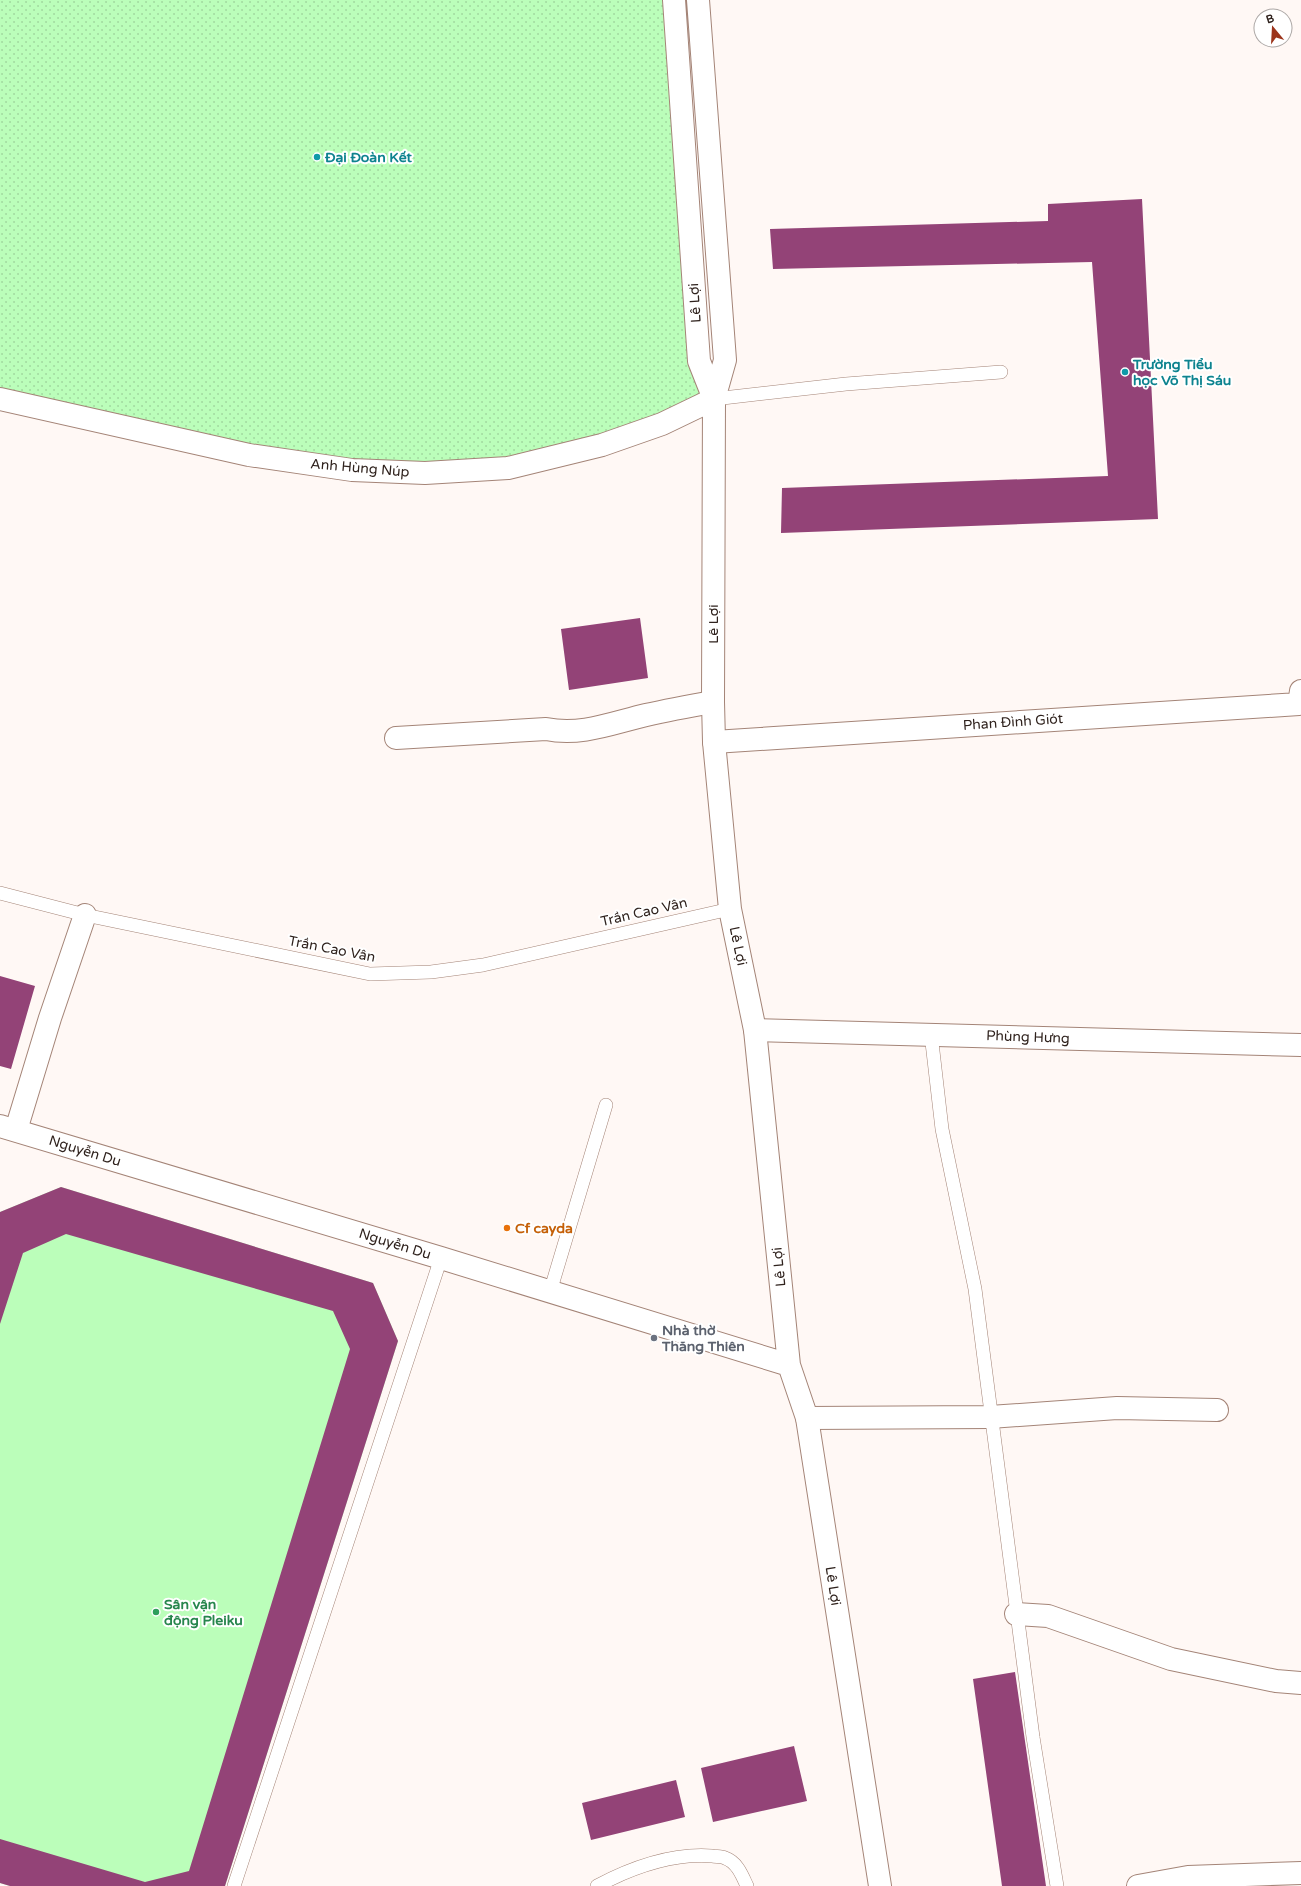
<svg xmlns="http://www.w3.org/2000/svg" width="1301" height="1886" viewBox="0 0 1301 1886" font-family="'Varela Round',sans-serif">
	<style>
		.grass { fill: url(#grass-dots) }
		.pitch { fill: #bbfeba }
		.building { fill: #934377 }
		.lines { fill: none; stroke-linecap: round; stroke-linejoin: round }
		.service-casing { stroke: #a48477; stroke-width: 14 }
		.minor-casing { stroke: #a48477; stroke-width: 24 }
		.tertiary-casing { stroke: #a48477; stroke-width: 24 }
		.service { stroke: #fff; stroke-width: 13 }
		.minor { stroke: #fff; stroke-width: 22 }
		.tertiary { stroke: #fff; stroke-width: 22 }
		.culture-dot { fill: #0f9aa8; stroke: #fff; stroke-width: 1.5 }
		.food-dot { fill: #e8710a; stroke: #fff; stroke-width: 1.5 }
		.worship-dot { fill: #6b7280; stroke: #fff; stroke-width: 1.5 }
		.leisure-dot { fill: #2e9e5b; stroke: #fff; stroke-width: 1.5 }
		.labels { text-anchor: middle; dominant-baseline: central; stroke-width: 4; stroke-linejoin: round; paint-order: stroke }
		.culture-label { font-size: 14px; font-weight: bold; fill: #0d838f; stroke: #fff; text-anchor: start }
		.street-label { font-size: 14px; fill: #2f221d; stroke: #fff }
		.food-label { font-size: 14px; font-weight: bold; fill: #c56008; stroke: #fff; text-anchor: start }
		.worship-label { font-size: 14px; font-weight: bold; fill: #5b616d; stroke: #fff; text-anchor: start }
		.leisure-label { font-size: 14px; font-weight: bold; fill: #27864d; stroke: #fff; text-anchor: start }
	</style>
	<defs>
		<pattern id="grass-dots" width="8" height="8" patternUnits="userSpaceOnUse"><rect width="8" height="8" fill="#bbfeba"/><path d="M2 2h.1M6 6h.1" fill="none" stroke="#a1d99f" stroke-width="1.8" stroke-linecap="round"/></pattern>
	</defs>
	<rect width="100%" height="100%" fill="#fff8f5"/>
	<path class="grass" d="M0,0h675l17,260 22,139 -206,69 -156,2 -352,-75z"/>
	<path class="pitch" d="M61,1187l312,96 25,58 -173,545h-215l-10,-3v-671z"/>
	<path class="building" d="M1142,199l16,320 -377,14 1,-45 326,-12 -16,-214 -319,7 -3,-40 278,-8v-17z
		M640,618l8,60 -79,12 -8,-61z
		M0,976l35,10 -24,83 -11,-3z
		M61,1187l312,96 25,58 -173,545h-215l-10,-3v-44l145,43 44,-11 161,-522 -17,-38 -267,-77 -43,19 -23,71v-112z
		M1015,1672l31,214h-44l-29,-207z
		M794,1746l13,55 -94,21 -12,-54z
		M676,1780l9,37 -94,23 -9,-37z"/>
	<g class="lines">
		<g class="service-casing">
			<path id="service" d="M714,399l132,-15 155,-12
				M0,893l85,22 285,59 61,-2 52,-7 247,-56
				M931,1034l11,95 33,160 58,448 24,149
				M550,1292l56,-187
				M234,1886l207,-628
				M597,1886c34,-18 76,-33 115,-30 4,1 9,0 13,2 12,4 17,17 22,28"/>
		</g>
		<g class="minor-casing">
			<path id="minor" d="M396,738l150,-9c35,7 66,-6 100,-14 22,-5 44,-9 67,-13
				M714,742l585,-38 2,-13
				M755,1030l546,15
				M16,1130l34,-112 35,-103
				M807,1418l183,-1 127,-9 100,2
				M1016,1614l32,2 123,43 105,22 25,2
				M1138,1886l50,-9 113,-4"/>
		</g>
		<g class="tertiary-casing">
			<path id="tertiary" d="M674,0l25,361 15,38 -1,303 1,40 16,167 25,121 34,335 18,53 73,468
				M698,0l27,360 -11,39
				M0,399l249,56 103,15 73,3 83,-5 94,-23 60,-21 52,-25
				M0,1126l441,132 348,107"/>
		</g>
		<use href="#service" class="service"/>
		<use href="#minor" class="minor"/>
		<use href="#tertiary" class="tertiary"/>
	</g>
	<g class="culture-dot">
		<circle cx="317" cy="157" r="4"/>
		<circle cx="1125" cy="372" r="4"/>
	</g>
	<circle class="food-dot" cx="507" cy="1228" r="4"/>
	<circle class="worship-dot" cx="654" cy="1338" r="4"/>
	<circle class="leisure-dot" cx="156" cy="1612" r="4"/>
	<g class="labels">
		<g class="culture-label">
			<text x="325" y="157">Đại Đoàn Kết</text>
			<text x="1133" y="364">Trường Tiểu<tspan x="1133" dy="16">học Võ Thị Sáu</tspan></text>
		</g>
		<g class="street-label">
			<text transform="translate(695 303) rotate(-94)">Lê Lợi</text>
			<text transform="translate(360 468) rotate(5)">Anh Hùng Núp</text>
			<text transform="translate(713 624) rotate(-90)">Lê Lợi</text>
			<text transform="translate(1013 722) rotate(-4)">Phan Đình Giót</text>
			<text transform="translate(644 912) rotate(-13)">Trần Cao Vân</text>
			<text transform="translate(738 946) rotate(78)">Lê Lợi</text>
			<text transform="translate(332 949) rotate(11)">Trần Cao Vân</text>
			<text transform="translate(1028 1037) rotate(2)">Phùng Hưng</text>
			<text transform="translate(85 1151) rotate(17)">Nguyễn Du</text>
			<text transform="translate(395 1244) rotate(17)">Nguyễn Du</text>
			<text transform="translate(779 1267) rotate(-96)">Lê Lợi</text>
			<text transform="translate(833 1586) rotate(81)">Lê Lợi</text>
		</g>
		<g class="food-label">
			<text x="515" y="1228">Cf cayda</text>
		</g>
		<g class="worship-label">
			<text x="662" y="1330">Nhà thờ<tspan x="662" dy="16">Thăng Thiên</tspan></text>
		</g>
		<g class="leisure-label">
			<text x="164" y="1604">Sân vận<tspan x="164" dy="16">động Pleiku</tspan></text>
		</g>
	</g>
	<g transform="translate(1273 28) rotate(342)"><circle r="19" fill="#ffffff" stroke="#aca7a5"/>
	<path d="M0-3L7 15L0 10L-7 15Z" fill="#9c341b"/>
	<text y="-6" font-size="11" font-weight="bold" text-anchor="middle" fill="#2f221d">B</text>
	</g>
</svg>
